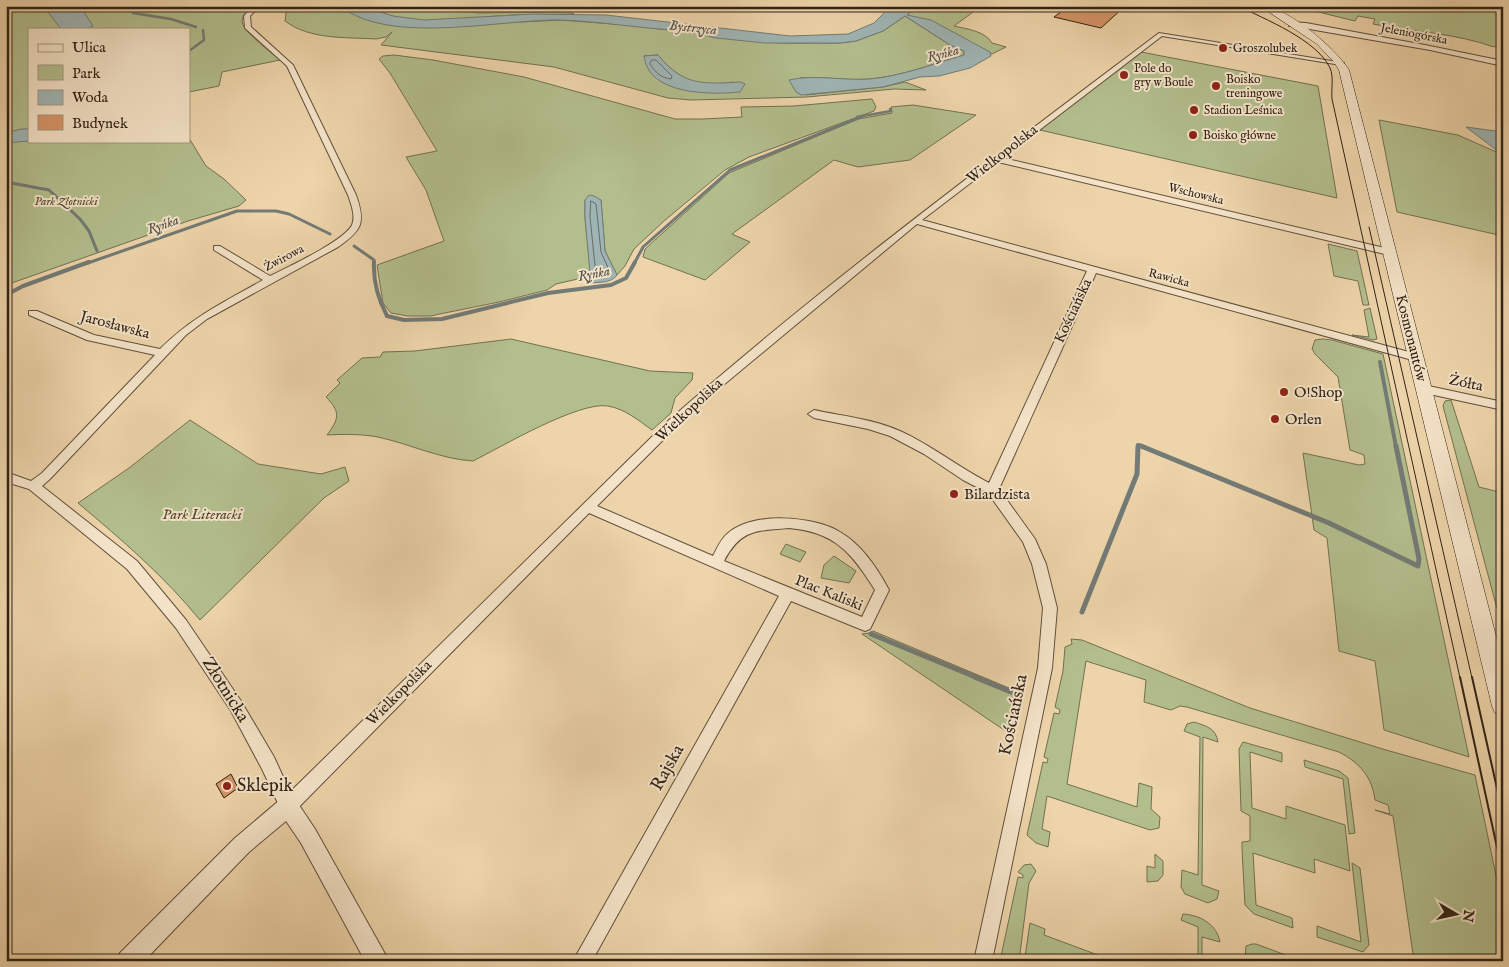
<svg xmlns="http://www.w3.org/2000/svg" width="1509" height="967" viewBox="0 0 1509 967" font-family="'IM FELL English',serif">
	<style>
		.green { fill: #b3be8d; stroke: #727052; fill-rule: evenodd }
		.water { fill: #9fb5b5; stroke: #737b76 }
		.lines { fill: none; stroke-linecap: round; stroke-linejoin: round }
		.shore { stroke: #686c66; stroke-width: 1 }
		.stream-far4 { stroke: #737b76; stroke-width: 2.5 }
		.stream-far3 { stroke: #737b76; stroke-width: 3 }
		.stream-far2 { stroke: #737b76; stroke-width: 4 }
		.stream-far1 { stroke: #737b76; stroke-width: 5 }
		.stream { stroke: #737b76; stroke-width: 5.5 }
		.building { fill: #d59567; stroke: #302317 }
		.minor-casing { stroke: #604f3c; stroke-width: 2 }
		.tertiary-casing { stroke: #604f3c; stroke-width: 2 }
		.secondary-casing { stroke: #302317; stroke-width: 1 }
		.minor { fill: #f4e3c8; fill-rule: evenodd }
		.tertiary { fill: #f4e3c8; fill-rule: evenodd }
		.secondary { fill: #f4e3c8; fill-rule: evenodd }
		.tram-far1 { stroke: #302317; stroke-width: 1 }
		.tram { stroke: #302317; stroke-width: 2 }
		.poi-dot { fill: #8f2418; stroke: #f4e3c8; stroke-width: 2 }
		.labels { text-anchor: middle; dominant-baseline: central; stroke-width: 4; stroke-linejoin: round; paint-order: stroke }
		.far-street-label { font-size: 12px; fill: #302317; stroke: #f4e3c8 }
		.far-poi-label { font-size: 12px; fill: #302317; stroke: #f4e3c8; text-anchor: start }
		.far-park-label { font-size: 12px; font-style: italic; fill: #514a34; stroke: #f4e3c8 }
		.far-water-label { font-size: 14px; font-style: italic; fill: #514f46; stroke: #f4e3c8 }
		.street-label { font-size: 15px; fill: #302317; stroke: #f4e3c8 }
		.poi-label { font-size: 15px; fill: #302317; stroke: #f4e3c8; text-anchor: start }
		.park-label { font-size: 15px; font-style: italic; fill: #514a34; stroke: #f4e3c8 }
		.near-street-label { font-size: 18px; fill: #302317; stroke: #f4e3c8 }
		.near-poi-label { font-size: 18px; fill: #302317; stroke: #f4e3c8; text-anchor: start }
	</style>
	<rect width="100%" height="100%" fill="#eed4aa"/>
	<filter id="stains"><feTurbulence type="fractalNoise" baseFrequency=".004" numOctaves="4"/><feColorMatrix values="0 0 0 0 .2 0 0 0 0 .09 0 0 0 0 .02 0 0 0 .5 -.17"/></filter>
	<radialGradient id="worn" r=".72"><stop offset=".6" stop-color="#630" stop-opacity="0"/><stop offset="1" stop-color="#630" stop-opacity=".3"/></radialGradient>
	<path class="green" d="M6,6h248c-5,4 -12,9 -12,15 0,10 30,32 38,39l-58,12 -3,14 -30,6v-63h-160v112h160v-3l17,28 18,13 22,21 -7,6 -51,15 -182,64z
		M287,6h53l28,14 53,7 140,-7 65,5 153,18h61l16,-2 27,-10 22,-15 45,29 14,6v4c-31,9 -62,21 -94,24 -24,2 -47,-3 -70,-1l6,17 77,-8 22,-5 21,8 -32,-1 -87,8 -116,3 -23,-2 -114,-31 -173,-22 11,-13 -6,5 -10,2c-30,-2 -66,1 -91,-18zM658,55c19,24 44,35 75,27l-28,10 -61,-36z
		M368,6h79l-2,2 33,5 92,-1 4,2c-26,1 -51,0 -77,2 -41,3 -91,13 -129,-10z
		M918,6h34l21,6 -19,14c13,3 31,5 38,17l14,4 -14,7 -55,-30 -30,-9z
		M1294,6h209v43l-6,-4 -3,2c-39,-14 -81,-15 -121,-23l2,-5 -17,-3 -3,5z
		M1141,52l177,34 19,112 -297,-68z
		M394,55l39,5 91,17 151,42h28l39,-2 -1,-10 53,-1 78,-7 4,8 -2,4 -125,46 -24,13 -61,51 -30,28 -9,17 -8,9 -12,-24 -4,-51h-16v18l6,58 -35,8 -9,6 -48,12 -69,14h-22l-17,-3 -8,-10 -6,-38 67,-24 -18,-51 -20,-33 31,-6 -47,-78 -11,-14 4,-3z
		M913,105l63,10 -66,45 -52,7 -24,-7 -102,74 18,8 -45,38 -62,-23 2,-8 84,-76 129,-54 34,-6 -1,-6z
		M1379,120l79,15 45,20v81l-106,-24z
		M1328,244l29,7 12,54h-6l-5,-24 -24,-5z
		M1370,308l7,31 -4,1 -21,-5 17,2 -5,-27z
		M511,339l139,32 43,2 -1,7 -17,18 -4,15 -19,17c-14,-10 -27,-21 -44,-24 -29,-5 -107,41 -135,55 -33,-2 -63,-17 -95,-24 -16,-3 -34,-3 -51,-2 12,-16 14,-23 -1,-38l14,-14 -3,-3 25,-22 18,-1 3,-5 32,-1z
		M1322,339l10,1 51,14 86,403 -85,-27 -9,-69 -36,-10 -12,-113 -13,-8 -11,-77 56,12 6,-1 -1,-9 -14,-5 -12,-73 -23,-23 -3,-5 3,-9z
		M1451,400l28,87 24,6v138l-60,-225 2,-5z
		M190,420l68,44 63,10 24,-7 4,14 -25,17 -124,122c-36,-44 -78,-80 -122,-117l51,-35z
		M786,544l20,8 -6,10 -20,-8z
		M834,556l22,15 -7,12 -28,-5 3,-13z
		M873,631l143,60 -9,41 -145,-98 7,-1z
		M1071,639l11,1 168,68 136,42 89,25 28,134v52h-89l-21,-145 -18,-6 15,4 -2,-9 -13,-5c-3,-23 -15,-37 -36,-48l-152,-45 -7,-1 -9,4 -27,-8 2,-22 -60,-19 -19,123 70,23 2,-24 13,4 -1,22 9,8 -1,11 -9,2 -103,-34 -5,33 8,3 -2,15 -12,-4 -9,-8 16,-73 4,1 1,-4 -4,-2 10,-44 5,1 1,-4 -5,-3 8,-36 2,-24 7,-3z
		M1194,722c12,4 22,6 24,20l-15,-5 -1,148 17,6 -2,8 -9,4 -23,-9 -4,-7 1,-17 16,5 2,-138 -16,-6 3,-7z
		M1243,742l39,11v9l-32,-10 2,56 34,11v-13l59,19 5,46 -36,-12 1,14 -62,-20 3,52 36,13 1,10 -39,-14 -9,-9 -3,-56v-7l8,-1v-25l-9,-5 -2,-62z
		M1304,760l35,11 9,7 7,55 -6,1 -6,-55 -38,-12z
		M1155,854l8,7v14l-5,6 -11,1v-16l8,2z
		M1352,863l8,5 9,77 -6,7 -46,-15v-11l44,16z
		M1031,864l5,7 -7,12 -10,78h-19l18,-84 5,1v-3l-5,-3 6,-7z
		M1183,914c18,1 34,11 37,28l-18,-5v24h-4v-34l-17,-7z
		M1030,923l15,6 -1,6 62,23v3h-72l-9,-4z
		M1252,944h4l46,17h-33l-12,-5v5h-12l1,-15z"/>
	<path class="water" d="M47,6h33l13,20 -6,3h-26l-13,-17z
		M340,6h28l9,5 16,5 31,4 110,-6 72,1 184,21 58,-2 26,-11 17,-17h27l-11,9 24,5 59,32 1,4 -21,12 -31,8 -19,1 -37,10 -82,8 -5,-3 -7,-12c26,-6 54,1 81,-1 32,-3 63,-15 94,-24v-4l-14,-6 -45,-29 -22,15 -27,10 -16,2h-75l-49,-5c-22,-6 -45,-8 -68,-10 -29,-3 -58,-7 -87,-8 -60,-1 -171,26 -221,-14z
		M658,55c25,31 45,29 82,27l5,2 -5,8c-30,3 -92,3 -96,-36z
		M1466,127l37,5v23z
		M21,129h8v12l-23,2v-10z
		M589,195l5,1 7,4 4,51 12,24c-5,8 -17,7 -26,8l-6,-65v-18z"/>
	<g class="lines">
		<path class="shore" d="M652,60h4l16,16 -1,3c-10,-1 -16,-7 -21,-15z
			M591,201l5,3 5,48 9,20 -1,3 -11,2 -2,-2 -6,-58z"/>
		<path class="stream-far4" d="M135,6l-2,7 38,6 25,8
			M189,51l15,-11 -1,-10
			M857,117l34,-6 -1,-2"/>
		<path class="stream-far3" d="M6,182l43,8 31,29 9,12 8,20
			M354,246l20,14v4
			M85,264l152,-53h39l13,3 41,20
			M634,264l9,-17 87,-77 133,-54"/>
		<path class="stream-far2" d="M374,262c-1,20 4,37 13,54l17,4 38,-1 106,-26 63,-8 15,-7 9,-16
			M6,295l17,-9 66,-24
			M1380,362l16,85
			M1138,447v-2l6,2"/>
		<path class="stream-far1" d="M1141,446l188,77 89,43 1,-7 -23,-113
			M1082,612l55,-138 1,-28
			M871,634l107,44"/>
		<path class="stream" d="M975,677l44,18"/>
	</g>
	<path class="building" d="M1069,6h56l-24,22 -47,-11z
		M231,774l7,14 -14,10 -8,-14z"/>
	<g class="lines">
		<g class="minor-casing">
			<path id="minor" d="M253,6h7l-10,10 1,11 42,38 63,130c10,28 6,35 -18,52l-131,72 -21,16 -136,144 -8,7 95,75 49,59 55,81 33,56 16,35 378,-371c157,-138 324,-262 491,-388l185,30 -3,2 -179,-29 -159,122 386,91 3,1v4l-3,1 -391,-93 -76,58 498,135 1,2 -5,4 -320,-88 -97,216 36,50 11,25 11,44 -5,60 -60,293h-18l64,-293 5,-60 -11,-44 -9,-22 -35,-49 -25,-13 -39,-26 -34,-18 -22,-7 -54,-11 -6,-4 6,-4c28,6 59,9 86,21 31,14 58,36 89,52l98,-212 -170,-47 -196,163 -45,40 -79,79 116,50c4,-8 8,-17 14,-22 25,-23 87,-18 113,-2 21,12 38,37 49,58l-19,39 -5,2 -74,-30 -199,360h-19l206,-365 -190,-83 -295,299 -6,2 -6,-2 -20,-43 -31,-58 -55,-83 -49,-59 -98,-80 -23,-7v-10l25,9 11,-8 113,-118 -68,-15 -58,-25v-4h8l57,24 66,14c32,-32 64,-47 103,-69l-49,-30v-4h6l50,30c18,-9 74,-35 82,-51 4,-9 -1,-21 -4,-30l-61,-129 -42,-38 -1,-12zM789,528c46,4 63,25 86,62l-13,27 -138,-56c17,-32 32,-30 65,-33z
				M1424,385l79,17v8l-83,-18 -2,-3 2,-3z"/>
		</g>
		<g class="tertiary-casing">
			<path id="tertiary" d="M1289,22l17,1 124,23 73,15v5l-73,-16 -138,-24h-3z
				M288,796l7,3 20,30 74,132h-24l-64,-118 -15,-22 -37,31 -105,109h-27l3,-8 115,-115 46,-39z"/>
		</g>
		<g class="secondary-casing">
			<path id="secondary" d="M1260,6c27,0 75,42 89,64l154,593v53l-8,-3 -3,-7 -153,-636 -5,-8 -17,-18z"/>
		</g>
		<use href="#minor" class="minor"/>
		<use href="#tertiary" class="tertiary"/>
		<use href="#secondary" class="secondary"/>
		<path class="tram-far1" d="M1238,6c27,13 79,34 92,62 4,9 1,21 2,31l128,579
			M1369,227l103,451"/>
		<path class="tram" d="M1460,677l43,198
			M1472,677l31,138"/>
	</g>
	<g class="poi-dot">
		<circle cx="1223" cy="48" r="5"/>
		<circle cx="1124" cy="75" r="5"/>
		<circle cx="1216" cy="86" r="5"/>
		<circle cx="1194" cy="110" r="5"/>
		<circle cx="1193" cy="135" r="5"/>
		<circle cx="1284" cy="392" r="5"/>
		<circle cx="1275" cy="419" r="5"/>
		<circle cx="954" cy="494" r="5"/>
		<circle cx="227" cy="786" r="5"/>
	</g>
	<g class="labels">
		<g class="far-street-label">
			<text transform="translate(1414 34) rotate(11)">Jeleniogórska</text>
			<text transform="translate(1196 194) rotate(14)">Wschowska</text>
			<text transform="translate(284 258) rotate(-28)">Żwirowa</text>
			<text transform="translate(1169 278) rotate(15)">Rawicka</text>
		</g>
		<g class="far-poi-label">
			<text x="1233" y="48">Groszolubek</text>
			<text x="1134" y="68">Pole do<tspan x="1134" dy="14">gry w Boule</tspan></text>
			<text x="1226" y="79">Boisko<tspan x="1226" dy="14">treningowe</tspan></text>
			<text x="1204" y="110">Stadion Leśnica</text>
			<text x="1203" y="135">Boisko główne</text>
		</g>
		<g class="far-park-label">
			<text x="66" y="201">Park Złotnicki</text>
		</g>
		<g class="far-water-label">
			<text transform="translate(693 28) rotate(6)">Bystrzyca</text>
			<text transform="translate(943 54) rotate(-15)">Ryńka</text>
			<text transform="translate(163 225) rotate(-19)">Ryńka</text>
			<text transform="translate(594 274) rotate(-11)">Ryńka</text>
		</g>
		<g class="street-label">
			<text transform="translate(1002 154) rotate(-38)">Wielkopolska</text>
			<text transform="translate(1073 311) rotate(-65)">Kościańska</text>
			<text transform="translate(115 325) rotate(15)">Jarosławska</text>
			<text transform="translate(1411 338) rotate(76)">Kosmonautów</text>
			<text transform="translate(1466 383) rotate(12)">Żółta</text>
			<text transform="translate(689 410) rotate(-43)">Wielkopolska</text>
			<text transform="translate(829 593) rotate(22)">Plac Kaliski</text>
			<text transform="translate(399 693) rotate(-45)">Wielkopolska</text>
		</g>
		<g class="poi-label">
			<text x="1294" y="392">O!Shop</text>
			<text x="1285" y="419">Orlen</text>
			<text x="964" y="494">Bilardzista</text>
		</g>
		<g class="park-label">
			<text x="202" y="514">Park Literacki</text>
		</g>
		<g class="near-street-label">
			<text transform="translate(225 690) rotate(58)">Złotnicka</text>
			<text transform="translate(1014 715) rotate(-78)">Kościańska</text>
			<text transform="translate(668 768) rotate(-61)">Rajska</text>
		</g>
		<g class="near-poi-label">
			<text x="237" y="786">Sklepik</text>
		</g>
	</g>
	<rect width="1509" height="967" fill="none" stroke="#eed4aa" stroke-width="25"/>
	<rect x="8" y="8" width="1494" height="952" fill="none" stroke="#302317" stroke-width="2.5"/>
	<rect x="12" y="12" width="1484" height="942" fill="none" stroke="#302317"/>
	<rect x="28" y="28" width="162" height="115" fill="#f4e3c8" stroke="#a69681"/>
	<rect x="38" y="44" width="25" height="8" fill="#f4e3c8" stroke="#a69681"/>
	<text x="72" y="52" font-size="15" fill="#302317">Ulica</text>
	<rect x="38" y="65" width="25" height="15" fill="#b3be8d" stroke="#a69681"/>
	<text x="72" y="78" font-size="15" fill="#302317">Park</text>
	<rect x="38" y="90" width="25" height="15" fill="#9fb5b5" stroke="#a69681"/>
	<text x="72" y="102" font-size="15" fill="#302317">Woda</text>
	<rect x="38" y="115" width="25" height="15" fill="#d59567" stroke="#a69681"/>
	<text x="72" y="128" font-size="15" fill="#302317">Budynek</text>
	<g transform="translate(1456 914) rotate(99)" stroke="#f4e3c8" stroke-width="4" paint-order="stroke">
	<path d="M0-4L9 19L0 12L-9 19Z" fill="#302317"/>
	<text y="-8" font-size="14" font-weight="bold" text-anchor="middle" fill="#302317">N</text>
	</g>
	<rect width="100%" height="100%" filter="url(#stains)"/>
	<rect width="100%" height="100%" fill="url(#worn)"/>
</svg>
